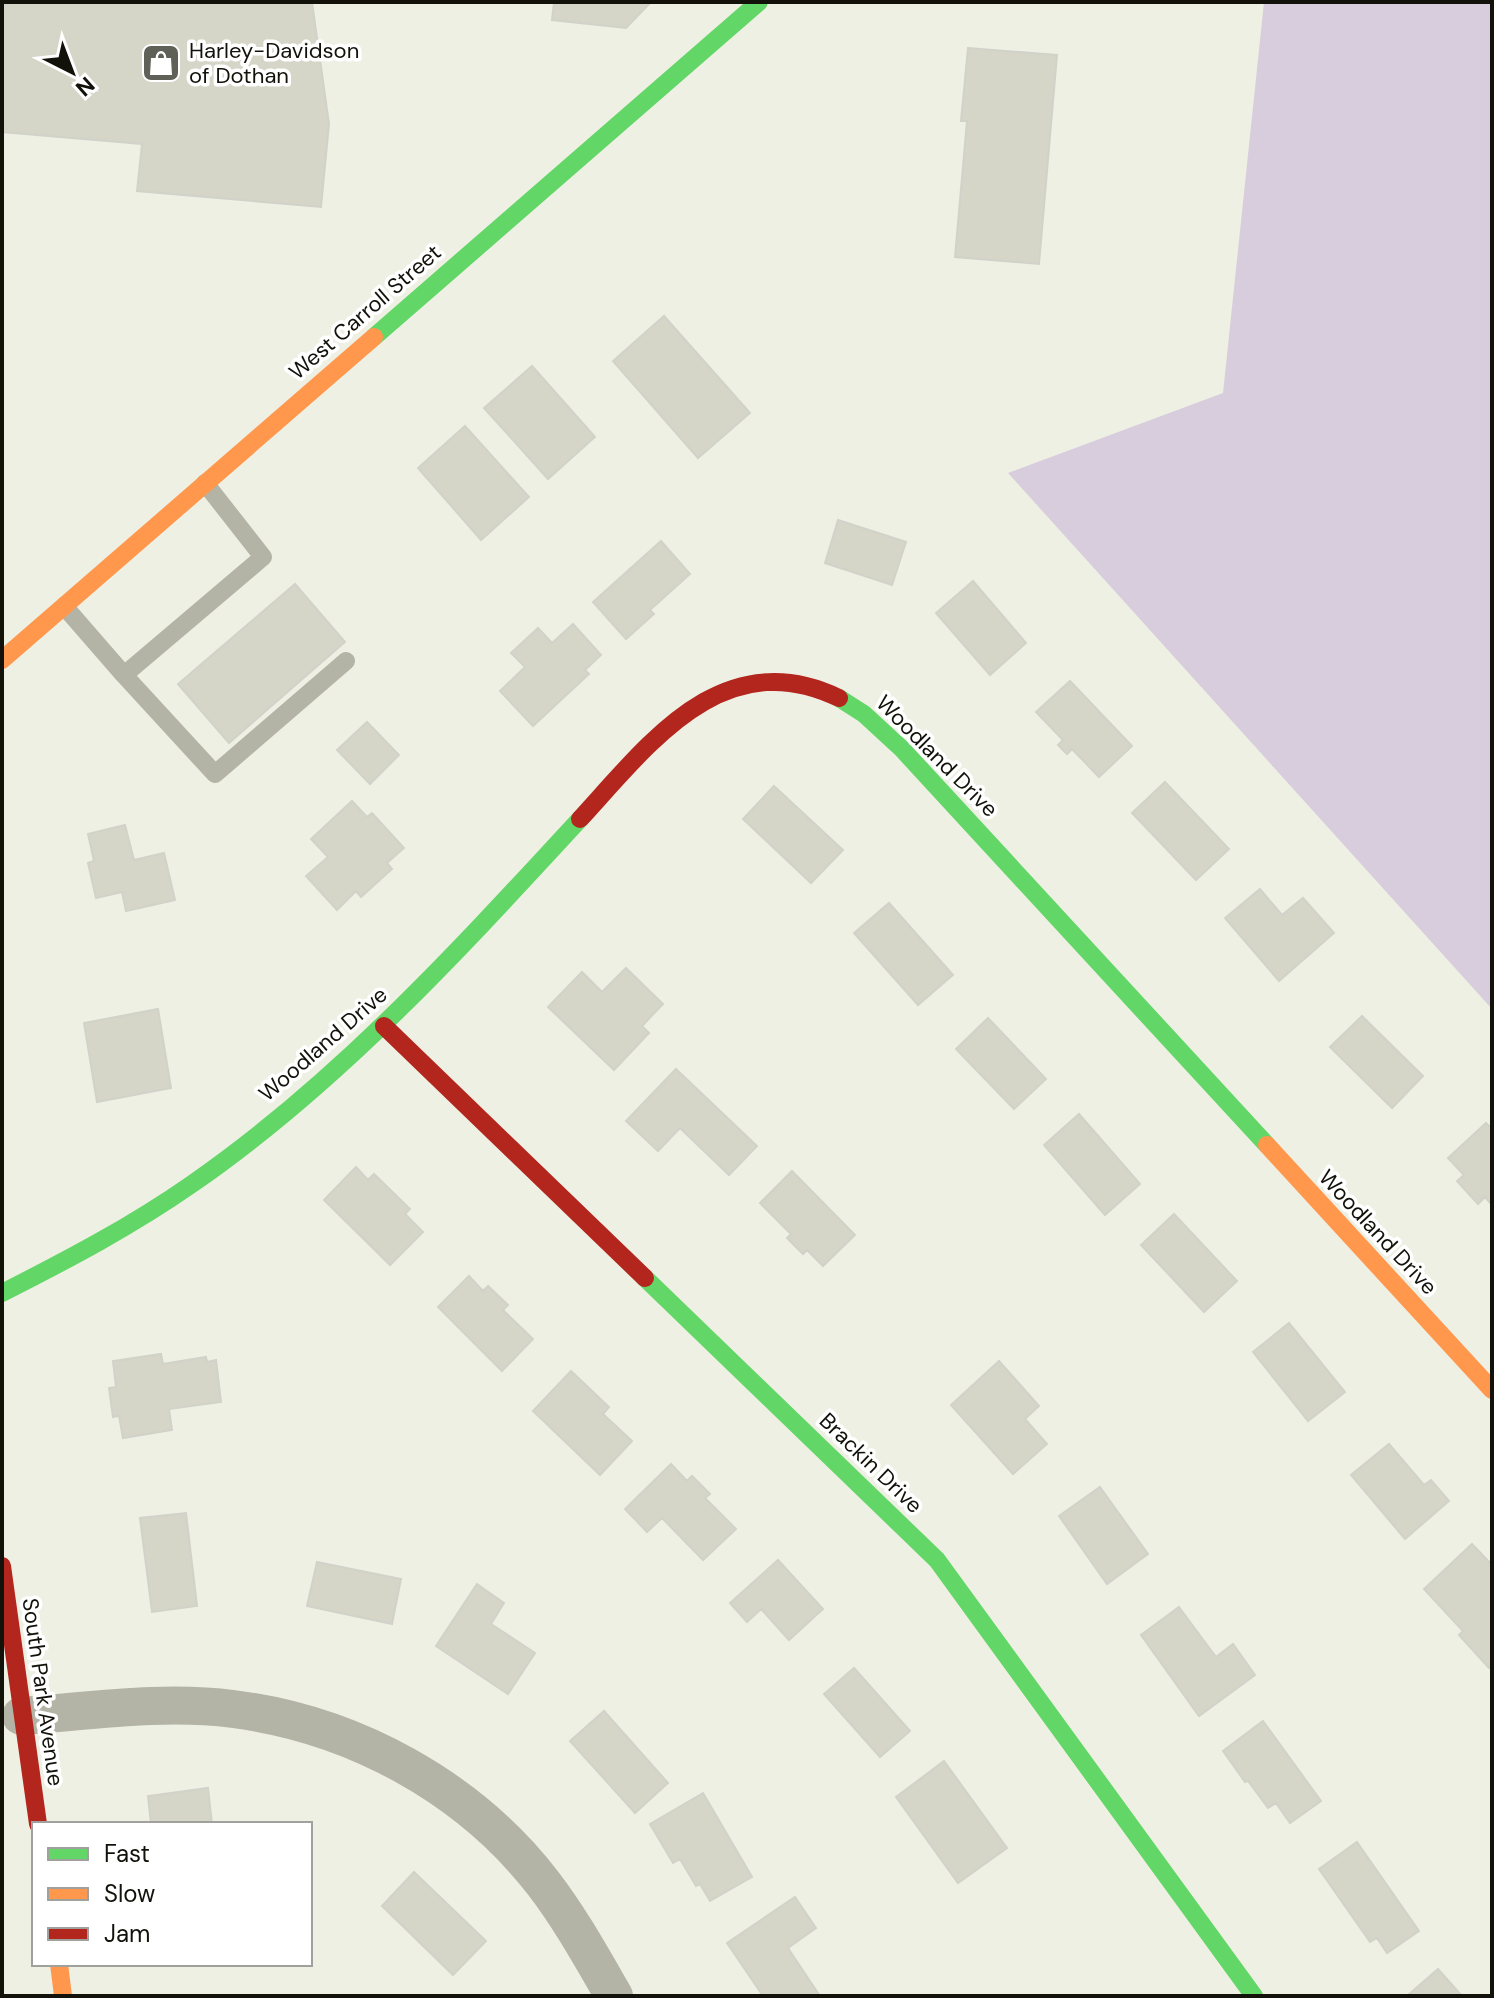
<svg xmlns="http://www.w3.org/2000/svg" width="1494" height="1998" viewBox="0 0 1494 1998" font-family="'DM Sans',sans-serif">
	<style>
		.forest { fill: #d8cddd }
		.building { fill: #d5d6c8; stroke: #d1d2c9; stroke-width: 2 }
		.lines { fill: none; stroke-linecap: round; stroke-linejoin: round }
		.lane { stroke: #b3b4a6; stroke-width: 18 }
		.street { stroke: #b3b4a6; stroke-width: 38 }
		.fast { stroke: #63d668; stroke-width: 18 }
		.slow { stroke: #ff974d; stroke-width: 18 }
		.jam { stroke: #b3261e; stroke-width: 18 }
		.labels { text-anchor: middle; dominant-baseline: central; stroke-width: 7; stroke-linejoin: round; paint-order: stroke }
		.poi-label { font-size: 22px; fill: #12120b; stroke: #fff; text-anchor: start }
		.street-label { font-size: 22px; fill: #12120b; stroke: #fff }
	</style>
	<rect width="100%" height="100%" fill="#eff0e4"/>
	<path class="forest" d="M1264,2h228v1007l-484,-536 215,-80z"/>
	<path class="building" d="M2,2h310l17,122 -8,83 -184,-16 5,-47 -140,-12z
		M554,2h97l-25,26 -74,-8z
		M968,48l89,7 -18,209 -84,-7 12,-136h-6z
		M664,316l86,97 -52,45 -85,-97z
		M532,366l63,71 -47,42 -64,-71z
		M465,426l64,71 -48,43 -63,-72z
		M838,520l68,22 -14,43 -67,-22z
		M661,541l29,33 -40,36 4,4 -28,25 -33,-37z
		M973,581l53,62 -36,32 -54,-62z
		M295,584l50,58 -116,101 -51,-59z
		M573,624l28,31 -16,15 4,4 -56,52 -33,-35 25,-24 -14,-14 27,-25 14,15z
		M1070,681l62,65 -33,31 -27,-28 -5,5 -9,-9 5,-5 -27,-28z
		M367,722l32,33 -29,29 -33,-34z
		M1165,782l64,67 -33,31 -64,-67z
		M774,786l69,64 -32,33 -68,-64z
		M352,801l15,16 5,-4 32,35 -17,15 5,6 -31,28 -5,-6 -19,19 -31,-34 22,-19 -17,-18z
		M125,825l9,35 30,-7 11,47 -49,11 -4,-19 -26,6 -8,-35 6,-2 -6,-27z
		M1260,889l22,26 21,-17 31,35 -55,48 -54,-63z
		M889,903l64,72 -35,30 -64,-72z
		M626,968l37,36 -21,22 7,7 -35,37 -66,-63 34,-35 20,20z
		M158,1009l13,79 -74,14 -13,-79z
		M1362,1016l61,60 -31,32 -62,-61z
		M988,1018l58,61 -32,30 -58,-60z
		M676,1069l81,77 -28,29 -49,-47 -22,23 -32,-30z
		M1079,1114l61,70 -35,31 -61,-70z
		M1486,1123l6,6v76l-7,-8 -7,7 -21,-23 7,-6 -16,-17z
		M356,1167l12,13 6,-6 36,35 -5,5 18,18 -33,33 -66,-65z
		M792,1171l63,64 -32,31 -16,-16 -4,4 -16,-16 4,-4 -31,-31z
		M1174,1214l63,67 -33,31 -63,-67z
		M469,1276l14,15 5,-5 20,19 -5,5 30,29 -31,32 -64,-64z
		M1289,1323l56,69 -37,29 -55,-69z
		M161,1354l2,10 43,-7 1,5 9,-2 5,42 -52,7 3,21 -49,8 -4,-22 -6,1 -4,-29 7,-1 -3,-26z
		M999,1361l40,45 -14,13 22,25 -34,30 -62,-69z
		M571,1371l38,36 -6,7 29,27 -32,34 -67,-64z
		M1389,1444l35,41 7,-5 18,21 -44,38 -54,-64z
		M671,1464l16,17 5,-5 18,18 -5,4 31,31 -33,31 -41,-42 -15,14 -22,-23z
		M1100,1487l48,67 -41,30 -48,-68z
		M186,1513l11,93 -45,6 -12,-94z
		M1472,1544l20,21v100l-3,3 -30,-33 4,-4 -39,-42z
		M778,1560l45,49 -34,31 -28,-31 -14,13 -17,-19z
		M317,1562l84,17 -9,45 -85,-18z
		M477,1584l27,19 -13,21 44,29 -27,41 -72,-48z
		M1179,1607l37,50 17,-13 22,31 -56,41 -58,-81z
		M854,1668l56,63 -30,26 -56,-63z
		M604,1711l64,72 -33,30 -65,-72z
		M1263,1721l58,80 -31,22 -14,-20 -8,5 -20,-27 -3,1 -22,-31z
		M944,1761l63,87 -49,35 -62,-86z
		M208,1788l4,36h-61l-3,-28z
		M703,1793l49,84 -42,24 -10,-17 -4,2 -16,-27 -7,4 -23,-39z
		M1357,1842l62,89 -32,22 -10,-15 -7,4 -51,-73z
		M414,1872l72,69 -33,34 -71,-69z
		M795,1897l21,31 -28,20 32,48h-57l-36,-53z
		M1438,1969l24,27h-55z"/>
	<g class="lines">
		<path class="lane" d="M64,606l60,69 139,-118 -58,-74
			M124,675l91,99 131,-113"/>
		<path class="street" d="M21,1716c70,-5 142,-16 212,-7 120,15 236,78 310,174 27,35 49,75 71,113"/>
		<path class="fast" d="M374,337l385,-335
			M839,698l25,16 38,35 365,396
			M645,1278l292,282 317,436
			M2,1293c65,-33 130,-67 190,-109 146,-101 268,-235 388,-365"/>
		<path class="slow" d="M2,660l372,-323
			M1267,1145l225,245
			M59,1964l4,32"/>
		<path class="jam" d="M580,819c69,-75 143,-177 259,-121
			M384,1026l261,252
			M2,1566l36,258"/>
	</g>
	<defs>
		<g id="shop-square" transform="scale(2)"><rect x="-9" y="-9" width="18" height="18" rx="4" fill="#5f6057" stroke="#fff"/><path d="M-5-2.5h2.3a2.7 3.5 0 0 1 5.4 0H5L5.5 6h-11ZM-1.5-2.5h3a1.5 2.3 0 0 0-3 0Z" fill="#fff"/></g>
	</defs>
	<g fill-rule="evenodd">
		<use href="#shop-square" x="161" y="63"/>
	</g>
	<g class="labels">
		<g class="poi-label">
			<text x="189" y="50">Harley-Davidson<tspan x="189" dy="25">of Dothan</tspan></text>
		</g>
		<g class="street-label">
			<text transform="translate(365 312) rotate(-41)">West Carroll Street</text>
			<text transform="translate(937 756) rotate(45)">Woodland Drive</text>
			<text transform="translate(323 1044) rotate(-41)">Woodland Drive</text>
			<text transform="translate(1378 1232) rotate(47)">Woodland Drive</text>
			<text transform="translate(871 1463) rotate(44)">Brackin Drive</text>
			<text transform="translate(43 1692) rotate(82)">South Park Avenue</text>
		</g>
	</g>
	<rect width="1494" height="1998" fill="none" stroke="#12120b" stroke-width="8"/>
	<rect x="32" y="1822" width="280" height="144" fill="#ffffff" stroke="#a0a09d" stroke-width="2"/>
	<rect x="48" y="1848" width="40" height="12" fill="#63d668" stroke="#a0a09d" stroke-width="2"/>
	<text x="104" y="1862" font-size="24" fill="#12120b">Fast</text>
	<rect x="48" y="1888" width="40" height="12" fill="#ff974d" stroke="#a0a09d" stroke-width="2"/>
	<text x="104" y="1902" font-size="24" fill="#12120b">Slow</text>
	<rect x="48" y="1928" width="40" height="12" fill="#b3261e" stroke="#a0a09d" stroke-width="2"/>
	<text x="104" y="1942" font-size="24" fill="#12120b">Jam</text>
	<g transform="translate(72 72) rotate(138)" stroke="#ffffff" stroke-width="6" paint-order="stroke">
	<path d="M0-6L14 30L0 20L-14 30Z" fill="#12120b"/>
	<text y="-12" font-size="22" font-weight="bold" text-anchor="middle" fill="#12120b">N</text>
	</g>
</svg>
